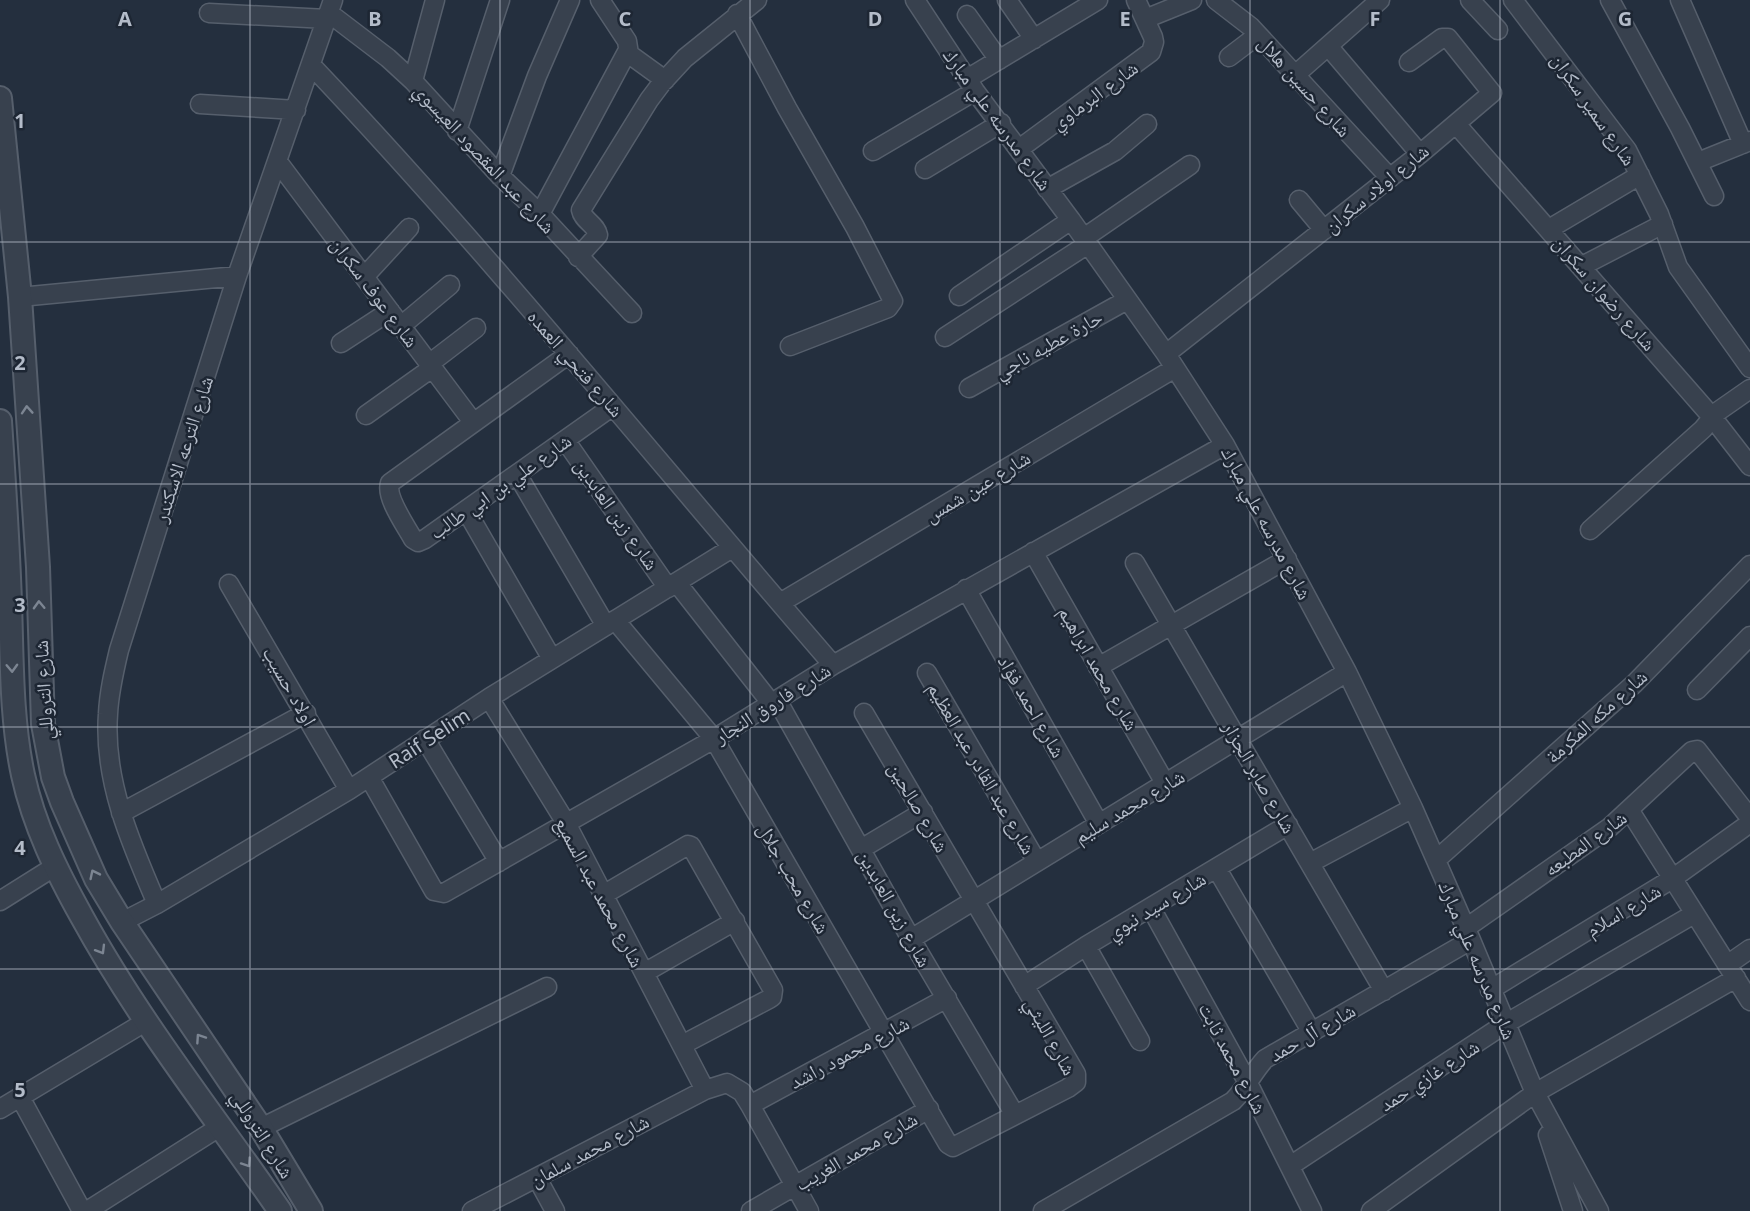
<svg xmlns="http://www.w3.org/2000/svg" width="1750" height="1211" viewBox="0 0 1750 1211" font-family="'Noto Sans','Noto Naskh Arabic',sans-serif">
	<style>
		.lines { fill: none; stroke-linecap: round; stroke-linejoin: round }
		.minor-casing { stroke: #565f6c; stroke-width: 21 }
		.tertiary-casing { stroke: #565f6c; stroke-width: 26 }
		.minor { stroke: #38414e; stroke-width: 18 }
		.tertiary { stroke: #38414e; stroke-width: 22 }
		.oneway { stroke: #7c8592 }
		.grid { fill: none; stroke: #b4bcc9; stroke-width: 1.5; stroke-opacity: 0.55 }
		.labels { text-anchor: middle; dominant-baseline: central; stroke-width: 5; stroke-linejoin: round; paint-order: stroke }
		.street-label { font-size: 20px; fill: #b4bcc9; stroke: #1d2633 }
		.grid-label { font-size: 20px; text-anchor: middle; font-weight: bold; fill: #b4bcc9; stroke: #1d2633; stroke-width: 5; stroke-linejoin: round; paint-order: stroke }
	</style>
	<rect width="100%" height="100%" fill="#242f3e"/>
	<g class="lines">
		<g class="minor-casing">
			<path id="minor" d="M600,0l27,41 2,13 36,26
				M915,0l60,91 96,129 95,134 59,91 122,227 66,136 58,132 64,153 64,118
				M1007,0l27,39
				M1216,0l35,27 139,151
				M1470,0l28,30
				M1513,0l114,150 32,64 19,53 72,101
				M1610,0l70,128 34,68
				M1680,0l63,144
				M209,13l118,6
				M329,13l59,45 25,23 87,95 40,38 92,99
				M737,14l50,94 68,119 38,74 -5,7 -98,38
				M967,15l32,45
				M1145,19l47,-19
				M1328,46l92,108
				M1229,57l29,-22
				M312,66c182,192 348,399 521,599
				M1294,76l86,-76
				M967,79l131,-79
				M413,81l22,-81
				M200,104l96,6
				M1456,124l256,293 38,49
				M457,131l43,-131
				M1019,149l132,-97 3,-10 -1,-5 -17,-37
				M873,151l102,-60
				M278,162l195,260
				M1698,162l52,-21
				M925,169l76,-46
				M500,176l37,-100 33,-76
				M1047,189l68,-38 32,-27
				M1299,200l25,30
				M540,214l88,-164
				M1549,229l91,-54
				M1084,238l106,-73
				M578,257l20,-22c-2,-11 -15,-14 -17,-25l68,-110 12,-16 24,-26 72,-58
				M1582,266l81,-42
				M364,277l45,-49
				M959,296l112,-76
				M20,297l217,-21
				M401,326l49,-41
				M945,337l143,-93
				M341,343l49,-32
				M569,354l-179,129c-5,14 16,43 23,56l5,3 7,-3 188,-133
				M1166,354l254,-200 72,-61 -44,-55h-6l-33,24
				M429,364l47,-36
				M969,388l158,-88
				M366,415l66,-47
				M565,440l103,148
				M517,474l89,152
				M466,510l86,149
				M1590,530l113,-101 14,-17 33,-23
				M1033,552l132,231
				M1135,563l249,428
				M677,583l94,120
				M229,584l120,206
				M966,589l133,235
				M780,603l395,-235
				M615,620l99,119 234,405 5,3 115,-59 8,-6v-8l-212,-361
				M1098,667l189,-108
				M927,673l110,189
				M1697,690l53,-54
				M489,698l77,125 139,267
				M777,700l134,239 104,176
				M425,739l74,123
				M369,777l65,114 10,2 270,-154 119,-74 392,-220
				M1630,811l120,190
				M121,813l185,-100
				M861,849l62,-37
				M1436,860l198,-176 116,-119
				M1310,863l103,-55
				M1217,869l94,162
				M603,895l85,-50 3,1 82,144 -1,7 -3,2 -87,46
				M0,901l54,-34
				M157,904c-26,-60 -54,-124 -49,-190 1,-22 6,-43 11,-64l118,-374 96,-276
				M1151,908l97,175 64,128
				M122,922l35,-18 192,-114 140,-92 243,-150
				M1466,928l144,-101 82,-76 5,-1 53,68
				M911,939l436,-267
				M1086,946l54,95
				M1727,965l23,-16
				M644,973l91,-52
				M1024,986l62,-40 202,-121
				M1490,990l182,-111 78,-56
				M20,1097l62,114
				M750,1105l197,-107
				M0,1109l145,-87
				M261,1128l286,-141
				M1548,1135l25,76
				M1290,1166l215,-142 189,-110
				M537,1178l18,33
				M87,1211l134,-85
				M472,1211l233,-121 22,-7 15,9 8,13 59,106
				M751,1211l178,-102
				M1043,1211l190,-110c13,-13 20,-29 32,-42l206,-119
				M1371,1211l164,-118 201,-115"/>
		</g>
		<g class="tertiary-casing">
			<path id="tertiary" d="M0,98l20,199 18,270 5,157 10,53 9,25 34,77 26,43 139,206 50,83
				M0,421c4,61 8,121 10,182 2,57 1,116 13,172 11,51 34,97 59,142 57,104 131,197 198,294"/>
		</g>
		<use href="#minor" class="minor"/>
		<use href="#tertiary" class="tertiary"/>
	</g>
	<defs><path id="oneway-chevron" d="M-2-3.5L2.5 0L-2 3.5" fill="none" stroke-width="1.6" stroke-linecap="round" stroke-linejoin="round" transform="scale(1.5)"/></defs>
	<g class="oneway">
		<use href="#oneway-chevron" transform="translate(27 410) rotate(-94)"/>
		<use href="#oneway-chevron" transform="translate(39 605) rotate(-92)"/>
		<use href="#oneway-chevron" transform="translate(12 668) rotate(88)"/>
		<use href="#oneway-chevron" transform="translate(94 874) rotate(-116)"/>
		<use href="#oneway-chevron" transform="translate(101 950) rotate(59)"/>
		<use href="#oneway-chevron" transform="translate(200 1038) rotate(-124)"/>
		<use href="#oneway-chevron" transform="translate(247 1163) rotate(56)"/>
	</g>
	<path class="grid" d="M250,0v1211M500,0v1211M750,0v1211M1000,0v1211M1250,0v1211M1500,0v1211M0,242h1750M0,484h1750M0,727h1750M0,969h1750"/>
	<g class="labels">
		<g class="street-label">
			<text transform="translate(1305 86) rotate(48)">شارع حسين هلال</text>
			<text transform="translate(1094 95) rotate(-36)">شارع البرماوي</text>
			<text transform="translate(1594 109) rotate(55)">شارع سمير سكران</text>
			<text transform="translate(998 119) rotate(54)">شارع مدرسه علي مبارك</text>
			<text transform="translate(485 158) rotate(47)">شارع عبد المقصود العيسوي</text>
			<text transform="translate(1376 188) rotate(-39)">شارع اولاد سكران</text>
			<text transform="translate(375 292) rotate(53)">شارع عوف سكران</text>
			<text transform="translate(1605 293) rotate(49)">شارع رضوان سكران</text>
			<text transform="translate(1048 344) rotate(-29)">حارة عطيه ناجي</text>
			<text transform="translate(576 363) rotate(49)">شارع فتحي العمده</text>
			<text transform="translate(183 449) rotate(-72)">شارع الترعه الاسكندر</text>
			<text transform="translate(500 486) rotate(-35)">شارع علي بن ابي طالب</text>
			<text transform="translate(977 486) rotate(-31)">شارع عين شمس</text>
			<text transform="translate(617 514) rotate(55)">شارع زين العابدين</text>
			<text transform="translate(1267 523) rotate(62)">شارع مدرسه علي مبارك</text>
			<text transform="translate(1099 668) rotate(60)">شارع محمد ابراهيم</text>
			<text transform="translate(290 686) rotate(60)">اولاد حسيب</text>
			<text transform="translate(43 690) rotate(-93)">شارع التروللي</text>
			<text transform="translate(772 703) rotate(-32)">شارع فاروق النجار</text>
			<text transform="translate(1032 706) rotate(60)">شارع احمد فؤاد</text>
			<text transform="translate(1596 716) rotate(-42)">شارع مكه المكرمة</text>
			<text transform="translate(429 738) rotate(-33)">Raif Selim</text>
			<text transform="translate(982 768) rotate(60)">شارع عبد القادر عبد العظيم</text>
			<text transform="translate(1260 777) rotate(60)">شارع صابر الجزار</text>
			<text transform="translate(1129 806) rotate(-31)">شارع محمد سليم</text>
			<text transform="translate(919 807) rotate(60)">شارع صالحين</text>
			<text transform="translate(1585 843) rotate(-36)">شارع المطبعه</text>
			<text transform="translate(794 878) rotate(60)">شارع محب جلال</text>
			<text transform="translate(600 892) rotate(62)">شارع محمد عبد السميع</text>
			<text transform="translate(1156 905) rotate(-31)">شارع سيد نبوي</text>
			<text transform="translate(895 908) rotate(61)">شارع زين العابدين</text>
			<text transform="translate(1623 910) rotate(-31)">شارع اسلام</text>
			<text transform="translate(1478 960) rotate(67)">شارع مدرسه علي مبارك</text>
			<text transform="translate(1312 1032) rotate(-30)">شارع آل حمد</text>
			<text transform="translate(1051 1036) rotate(61)">شارع الليثي</text>
			<text transform="translate(849 1052) rotate(-28)">شارع محمود راشد</text>
			<text transform="translate(1233 1058) rotate(62)">شارع محمد ثابت</text>
			<text transform="translate(1429 1075) rotate(-33)">شارع غازي حمد</text>
			<text transform="translate(263 1134) rotate(58)">شارع التروللي</text>
			<text transform="translate(589 1150) rotate(-28)">شارع محمد سلمان</text>
			<text transform="translate(856 1151) rotate(-30)">شارع محمد الغريب</text>
		</g>
	</g>
	<g class="grid-label">
		<text x="125" y="26">A</text>
		<text x="375" y="26">B</text>
		<text x="625" y="26">C</text>
		<text x="875" y="26">D</text>
		<text x="1125" y="26">E</text>
		<text x="1375" y="26">F</text>
		<text x="1625" y="26">G</text>
		<text x="20" y="128">1</text>
		<text x="20" y="370">2</text>
		<text x="20" y="612">3</text>
		<text x="20" y="855">4</text>
		<text x="20" y="1097">5</text>
	</g>
</svg>
